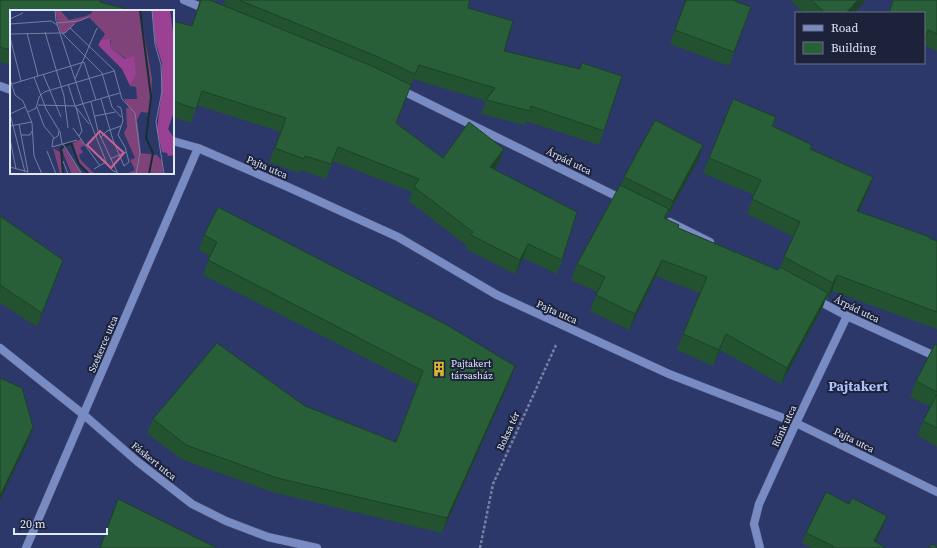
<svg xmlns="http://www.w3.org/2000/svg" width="937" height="548" viewBox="0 0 937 548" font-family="'Source Serif 4',serif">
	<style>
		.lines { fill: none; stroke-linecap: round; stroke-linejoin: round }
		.street-casing { stroke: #49527a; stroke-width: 9 }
		.path { stroke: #7680a5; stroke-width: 2.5; stroke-dasharray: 3 2; stroke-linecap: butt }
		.street { stroke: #798bc3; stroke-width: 8 }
		.wall { fill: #225230 }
		.shaded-wall { fill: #1c4227 }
		.building { fill: #285f38; stroke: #1c4227 }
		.labels { text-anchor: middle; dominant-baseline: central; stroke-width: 4; stroke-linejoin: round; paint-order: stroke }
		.street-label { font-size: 10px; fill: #e1e7fa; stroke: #1c2239 }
		.poi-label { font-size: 10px; fill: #e1e7fa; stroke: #1c2239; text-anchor: start }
		.district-label { font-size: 14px; font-weight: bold; fill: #b0c3ff; stroke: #1c2239 }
		.inset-river { fill: none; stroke: #162f33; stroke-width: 2 }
		.inset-road { fill: none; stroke: #747ea4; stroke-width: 1 }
		.view { fill: #cd6093; fill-opacity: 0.15; stroke: #cd6093; stroke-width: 2 }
		.inset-edge { fill: none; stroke: #e1e7fa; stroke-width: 2 }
	</style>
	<rect width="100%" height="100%" fill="#2c386a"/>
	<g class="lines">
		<g class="street-casing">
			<path id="street" d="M184,0l24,10
				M0,86l11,4
				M399,89l225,111
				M173,141l25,7 90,39 110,50 99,58 172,79 127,49 141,69
				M670,222l40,20
				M815,299l32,17 90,41
				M0,348l84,67 54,47 54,42 34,17 42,16 49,11
				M26,548l172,-400
				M760,548l-6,-24 5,-20 37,-81 51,-107"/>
		</g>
		<path class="path" d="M480,548l13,-64 63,-139"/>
		<use href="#street" class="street"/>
	</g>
	<path class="wall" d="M0,0l11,11v54l-11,-3z
		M200,0h15l-1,2 10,4 1,-6h245l-2,8 36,43 100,80 -5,14 -73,-24 -1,4 -44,-11 5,-13 -73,-22 -17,44 47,35 56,5 -5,6 68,91 -5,14 -34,-16 -8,16 -49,-25 1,-3 -58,-45 3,-9 -79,-31 -7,18 -26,-9 -1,3 -30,-11 12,-30 -84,-27 -6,18 -18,-6v-96l19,5z
		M686,0l65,7 -22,59 -59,-22z
		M790,0h76l-12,13h-50z
		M937,0v51l-13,-6v-32z
		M776,117l-3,9 39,19 -1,4 62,28 -6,16 -8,18 78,30v88l-105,-38 -5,8 -1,-1 -4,11 -41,75 -61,-34 -7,16 -36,-16 6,-16 17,-41 -44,-17 -27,54 -39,-19 7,-19 -26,-12 6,-16 44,-79 3,-8 79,-32 -5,15 -30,55 -1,-1 -2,4 14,10 99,42 3,-3 3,-10 10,-20 -47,-23 7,-19 -51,-22 6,-15z
		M0,216l58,58 -21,53 -37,-24z
		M204,235l311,131 -5,14 -68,153 -170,-41 -91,-33 -34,-26 6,-14 152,-13 91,36 22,-57 -215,-110 7,-19 -11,-6z
		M937,343v104l-19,-11 5,-15 8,-14 -21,-10 6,-16z
		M883,526l-7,16 10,6h-74l-10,-5 4,-10z"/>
	<path class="shaded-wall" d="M858,0h8l-12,13h-8z
		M703,145l-5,15 -30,55 5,-14z
		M504,149l-5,14 -14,18 5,-14z
		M873,177l-6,16 -15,33 5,-15z
		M528,244l-5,14 -8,16 5,-14z
		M63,260l-5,14 -21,53 5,-14z
		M662,260l-6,16 -27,54 6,-16z
		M837,275l-5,16 -5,8 6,-16z
		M828,293l-6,16 -41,75 6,-16z
		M726,334l-6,16 -7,16 6,-16z
		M515,366l-5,14 -68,153 5,-15z
		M33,427l-5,15 -28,58v-4z
		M887,516l-4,10 -10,22 1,-7z"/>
	<path class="building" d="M0,0h100v2l34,9h-123v39l-11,-3z
		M201,0h9l162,66 39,19 -15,38 47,35 26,-36 35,27 -14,18 87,45 -15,48 -34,-16 -8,16 -49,-25 2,-3 -59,-45 5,-8 -81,-32 -7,17 -26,-8 -1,3 -29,-11 11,-30 -84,-27 -6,18 -23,-8v-80l19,5z
		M239,0h231l-2,8 45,13 -9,30 76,18 2,-6 40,13 -18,55 -73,-25 -1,5 -44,-11 9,-12 -76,-23 -4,9 -39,-18z
		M686,0h46l19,7 -17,45 -59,-22z
		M811,0h47l-12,13h-21z
		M893,0h44v34l-9,-4 -4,12v-29h-35z
		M733,99l43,18 -4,9 40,19 -2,4 63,28 -16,34 73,26 -1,1 8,3v71l-100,-37 -4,8 -49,-26 16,-35 -48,-23 9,-19 -52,-22z
		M655,120l48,25 -30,56 -49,-24z
		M620,185l49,24 -5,9 15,7 -1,3 100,42 2,-3 48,26 -41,75 -61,-34 -7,16 -36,-16 24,-57 -45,-17 -27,54 -39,-19 9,-18 -28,-13z
		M218,207l229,118 68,41 -68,152 -170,-40 -91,-33 -33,-26 64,-76 88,63 91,36 27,-71 -215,-111 9,-18 -13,-7z
		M0,216l63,44 -21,53 -42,-28z
		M935,344l2,1v47l-21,-11z
		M0,378l22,10 11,39 -33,69z
		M937,394v34l-14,-7z
		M826,492l23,12 3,-6 35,18 -13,25 12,7h-54l1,-2 -27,-13z
		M118,499l99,49h-117z
		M932,544l5,3v1h-8z"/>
	<defs>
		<g id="building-bare" transform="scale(1.2)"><path d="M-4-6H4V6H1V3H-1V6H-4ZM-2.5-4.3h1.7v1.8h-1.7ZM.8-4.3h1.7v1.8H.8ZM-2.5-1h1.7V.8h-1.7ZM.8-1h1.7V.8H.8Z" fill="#dab333" stroke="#1c2239" stroke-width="2.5" paint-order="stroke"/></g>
	</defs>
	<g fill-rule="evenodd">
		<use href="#building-bare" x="439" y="369"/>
	</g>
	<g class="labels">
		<g class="street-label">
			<text transform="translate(569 161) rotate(26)">Árpád utca</text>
			<text transform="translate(267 167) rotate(23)">Pajta utca</text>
			<text transform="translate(857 309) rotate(26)">Árpád utca</text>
			<text transform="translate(557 312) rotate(24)">Pajta utca</text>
			<text transform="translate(103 344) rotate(-67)">Szekerce utca</text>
			<text transform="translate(784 426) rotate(-65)">Rönk utca</text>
			<text transform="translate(508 431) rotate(-66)">Boksa tér</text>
			<text transform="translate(854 440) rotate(26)">Pajta utca</text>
			<text transform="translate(154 461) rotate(39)">Fáskert utca</text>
		</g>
		<g class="poi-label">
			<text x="451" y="363">Pajtakert<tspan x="451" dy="12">társasház</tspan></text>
		</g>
		<g class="district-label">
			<text x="858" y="386">Pajtakert</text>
		</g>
	</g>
	<g transform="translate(10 10)">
		<rect width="164" height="164" fill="#2c386a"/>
		<path d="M45,0h5l9,10 17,-4 6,-3v-3h48l12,69 -2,34 -9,-1 -4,8 4,33 16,2 5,6 1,13 -35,-1 7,-3 -5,-10 5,-2 -11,-25 3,-6 -1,-19h3l-5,-9h13l-1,-12 -6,-1 3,-6 -7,-21 -15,-11v-8h-10l4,-6 -16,-17 -12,5 -12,11h-5zM71,129l4,6 -5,3 3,4 -4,3 1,4 15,15h-6l-10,-10 -6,-21zM54,137l18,27 -11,-1 -9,-23zM43,138l7,4 3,22h-3z" fill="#7f4279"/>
		<path d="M142,0h18l4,29v73l-6,17 6,9v17l-6,1 -1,-3 -5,-1 -5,-23 4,-31 1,-35 -7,-22zM100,29l1,9 14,11 9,-3 2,18 -6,12 -8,-17 -24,-24 3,-5z" fill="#9a4193"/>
		<path class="inset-river" d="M130,0l11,87 -5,41 7,15 -4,21M53,164l-2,-26 10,-5 8,21 10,10"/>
		<path class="inset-road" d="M45,0l1,11 27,83 24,60 6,7 4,1M142,0l3,34 6,21 1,26 -6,31 8,52M0,9l13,-6M47,13l22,-2 10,-4M0,14l41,-3 6,4M60,18l44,42 8,29 13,14 5,40 -4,21M35,22l19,64 4,32M17,23l11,43M51,23h4l9,-9M52,23l40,40 10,34 9,10M0,24l50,-1M0,27l11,44M33,64l18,43M24,67l12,32 14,23 2,12M0,69l5,16 8,6 9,22 2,33 8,18M65,69l22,-51M2,74l72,-22 12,38M58,74l7,22 14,18M91,89l12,41 11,26 5,-4 -4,-15 -7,-12 5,-14 -2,-13 -4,-2M81,92l7,29 20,43M28,95l37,1 45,-13M27,97l7,19 10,12M66,97l6,24 -3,5M18,102l8,-4 3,-11 5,-5 70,-21M0,104l15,58M0,104l15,-7M85,106l20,-4M0,116l22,-4M63,118l27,38M11,125h9l2,-4M90,128l7,-7 14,-5M0,129l6,30M53,134l19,30M42,137l25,-7M42,137l1,-8 5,-3 1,-5M37,141l9,23M100,149l16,-7M53,151l5,13M0,157l18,5 -9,-48M84,159l12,-7"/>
		<path class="view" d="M90,121l24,22 -13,15 -24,-23z"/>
		<rect width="164" height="164" class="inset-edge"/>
	</g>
	<rect x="795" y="12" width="130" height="52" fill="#1c2239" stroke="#6b7186"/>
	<rect x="803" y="25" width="20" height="6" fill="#798bc3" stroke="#6b7186"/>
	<text x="831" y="32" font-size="12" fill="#e1e7fa">Road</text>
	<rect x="803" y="42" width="20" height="12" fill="#285f38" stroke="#6b7186"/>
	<text x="831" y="52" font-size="12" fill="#e1e7fa">Building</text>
	<path d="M14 528v6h93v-6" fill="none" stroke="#e1e7fa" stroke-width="2"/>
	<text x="20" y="528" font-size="12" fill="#e1e7fa" stroke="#1c2239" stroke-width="3" paint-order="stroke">20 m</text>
</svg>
